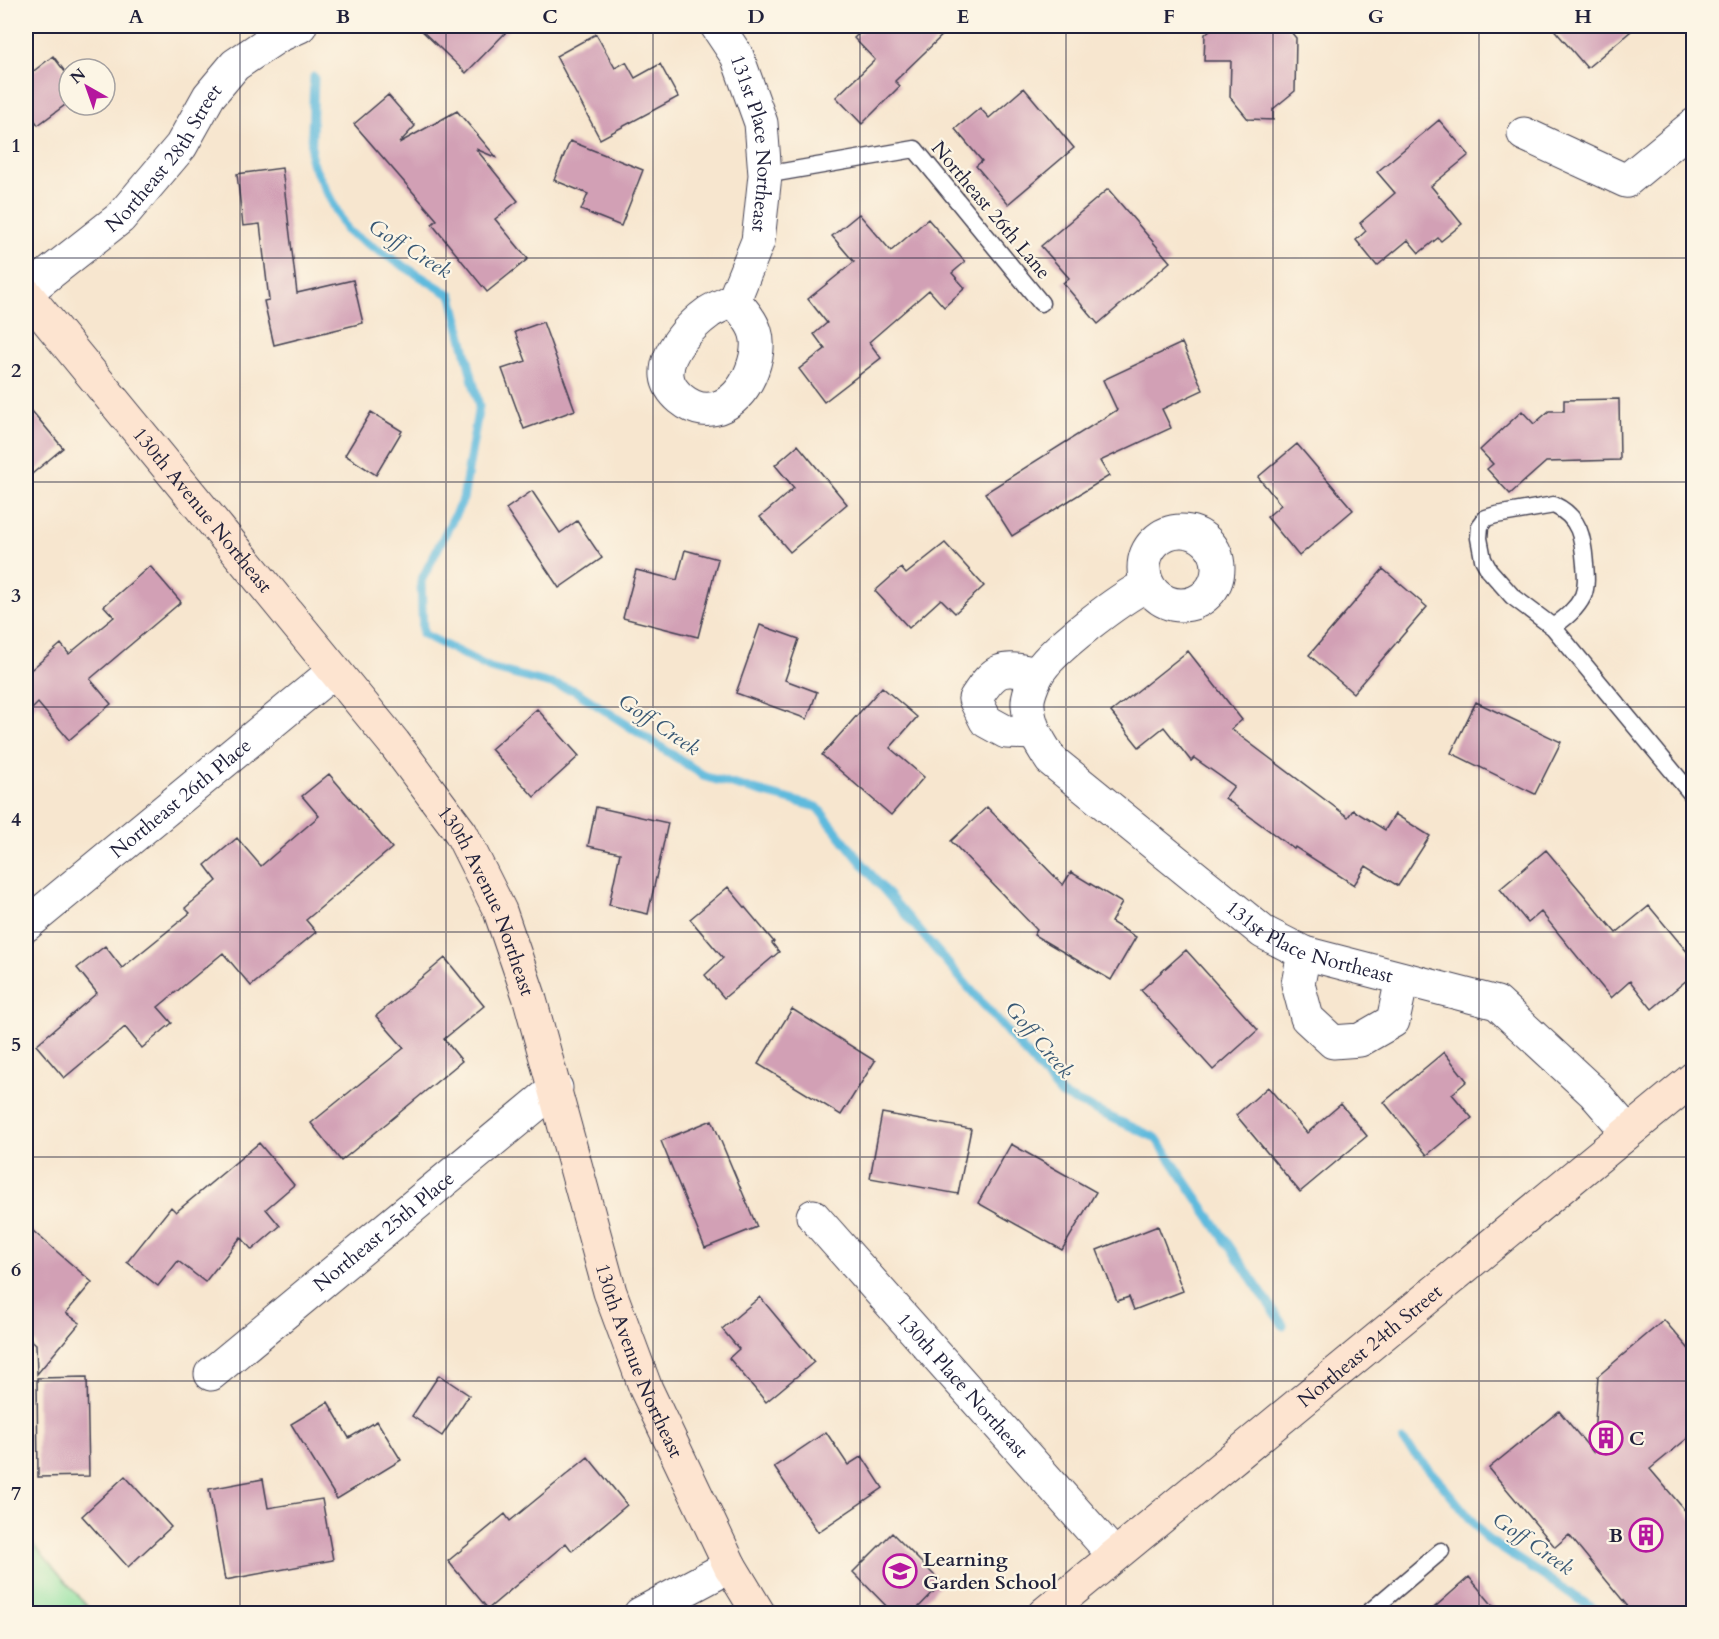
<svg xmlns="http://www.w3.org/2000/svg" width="1719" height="1639" viewBox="0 0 1719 1639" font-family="Cardo,serif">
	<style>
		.green { fill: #90e1a0; stroke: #59826e; stroke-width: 1.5 }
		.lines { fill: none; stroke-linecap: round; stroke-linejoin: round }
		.stream { stroke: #5fbadd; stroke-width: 9 }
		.building { fill: #d2a0b5 }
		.lane-casing { stroke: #423f51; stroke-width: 19 }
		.street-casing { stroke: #423f51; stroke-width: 35 }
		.secondary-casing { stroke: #423f51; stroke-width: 35 }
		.lane { stroke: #fff; stroke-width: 16 }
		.street { stroke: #fff; stroke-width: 33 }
		.secondary { stroke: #fde4d0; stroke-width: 33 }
		.grid { fill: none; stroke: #22223b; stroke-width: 1.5; stroke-opacity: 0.55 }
		.labels { text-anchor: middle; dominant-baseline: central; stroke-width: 4.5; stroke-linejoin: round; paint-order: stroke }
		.street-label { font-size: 20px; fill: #22223b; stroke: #fcf5e5 }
		.poi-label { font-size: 20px; font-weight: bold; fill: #22223b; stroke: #fcf5e5; text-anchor: start }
		.water-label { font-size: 21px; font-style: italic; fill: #375774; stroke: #fcf5e5 }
		.neatline { fill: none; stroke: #22223b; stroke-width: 2 }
		.grid-label { font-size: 20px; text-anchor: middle; font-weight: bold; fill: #22223b }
	</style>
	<rect width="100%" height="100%" fill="#fcf5e5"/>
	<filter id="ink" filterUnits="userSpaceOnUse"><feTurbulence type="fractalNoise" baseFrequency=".0167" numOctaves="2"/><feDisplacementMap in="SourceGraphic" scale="12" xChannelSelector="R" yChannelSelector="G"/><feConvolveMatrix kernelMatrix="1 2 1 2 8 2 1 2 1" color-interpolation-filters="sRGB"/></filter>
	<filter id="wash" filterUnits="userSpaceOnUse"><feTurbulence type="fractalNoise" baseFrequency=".008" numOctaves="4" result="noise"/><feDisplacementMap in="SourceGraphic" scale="24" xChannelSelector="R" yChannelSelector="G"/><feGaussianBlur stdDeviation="1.35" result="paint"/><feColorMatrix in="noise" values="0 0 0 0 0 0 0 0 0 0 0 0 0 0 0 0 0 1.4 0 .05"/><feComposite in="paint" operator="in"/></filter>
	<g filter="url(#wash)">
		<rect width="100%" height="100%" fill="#f7e6cf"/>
		<path class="green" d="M26,1536l67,77h-67z"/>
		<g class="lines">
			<path class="stream" d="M314,77l-3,84 36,70 105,65 27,110 -16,93 -42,82 2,53 67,34 84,22 132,87 111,30 61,76 184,212 94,43 127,187
				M1403,1441l31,34 53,64 115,75"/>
		</g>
		<g id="blocks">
			<path class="building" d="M417,26h95l-46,47z
				M867,26h85l-57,55 5,5 -38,38 -26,-27 39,-37 -21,-22z
				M1215,26h71l10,12 -1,53 -22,18v11l-25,-1 -18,-22 1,-36h-27l1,-27z
				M1551,26h86l-50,42z
				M596,34l19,34 11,-6 9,16 25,-14 18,33 -78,42 -44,-83z
				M53,56l16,21v25l-31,23 -12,-17v-31z
				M1024,88l50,60 -66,56 -32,-38 6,-5 -27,-32 25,-21 9,10z
				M388,95l27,31 -16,17 58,-32 40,47 -21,-9 42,52 -23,18 33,40 -41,33 -55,-68 5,-4 -83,-96z
				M1439,120l30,35 -38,31 31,38 -21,17 -3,-3 -19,15 -11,-13 -31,26 -21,-26 10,-9 -6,-8 35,-30 -18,-21z
				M570,141l73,29 -22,56 -40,-16 7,-16 -34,-14z
				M282,168l15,125 56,-13 10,43 -89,22 -10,-44 5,-1 -9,-76 -17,2 -6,-52z
				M1108,189l62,73 -72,62 -35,-41 6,-5 -28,-32z
				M859,214l32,37 37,-32 37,43 -13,11 13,15 -21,19 -15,-17 -60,52 12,16 -57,44 -25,-33 26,-20 -11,-15 13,-11 -19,-24 46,-37 -22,-26z
				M543,322l32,88 -51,19 -22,-60 24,-8 -11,-29z
				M1182,343l21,47 -41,19 9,19 -71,33 9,15 -97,60 -27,-43 132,-83 -14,-30z
				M1619,399l1,61 -74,2 -36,32 -23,-25 6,-5 -13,-14 42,-39 12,13 15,-13h15v-11z
				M26,404l37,44 -37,31z
				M371,412l31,19 -26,44 -31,-20z
				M1297,444l56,66 -54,46 -32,-39 14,-12 -23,-28z
				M798,445l49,59 -57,48 -30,-35 34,-29 -19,-23z
				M532,491l28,42 17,-12 25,37 -43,30 -53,-79z
				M945,543l39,43 -29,27 -14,-14 -32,29 -34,-37 26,-23 5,6z
				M685,550l33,9 -20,78 -75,-19 13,-48 41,10z
				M150,566l31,36 -91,77 21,25 -42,36 -31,-37 -12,12v-41l35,-30 8,10 45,-37 -10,-11z
				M1383,569l44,38 -74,86 -44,-38z
				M760,625l39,14 -14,41 32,12 -10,27 -71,-26z
				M1188,651l54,69 -11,9 117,88 5,-7 32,20 10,-16 35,22 -32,50 -32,-20 -12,19 -59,-38 -1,2 -69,-51 9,-12 -40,-28 -3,3 -27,-34 -25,20 -28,-35z
				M882,687l35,30 -27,31 34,29 -33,38 -69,-60z
				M1476,702l85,40 -26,52 -84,-41z
				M537,709l42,47 -45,41 -43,-48z
				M329,774l63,74 -86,72 10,12 -65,54 -28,-33 -65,54 14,16 -30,25 -17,-21 -61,51 -28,-33 61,-52 -20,-25 28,-22 17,22 68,-55 -5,-5 32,-27 -12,-16 32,-27 24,28 58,-50 -17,-20z
				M596,807l72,16 -20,91 -39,-9 11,-52 -32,-7z
				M987,807l76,78 8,-13 51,31 -11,19 25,15 -25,43 -77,-45 3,-5 -86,-89z
				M1546,850l70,83 33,-27 45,54v14l-42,35 -22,-28 -19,17 -70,-86 -13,11 -28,-34z
				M728,887l46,55 -2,1 7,9 -55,46 -19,-23 18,-17 -33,-39z
				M1186,950l72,80 -45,40 -72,-80z
				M445,958l39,48 -40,33 18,22 -121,100 -30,-38 93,-75 -28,-32z
				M792,1009l83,52 -34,54 -83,-51z
				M1444,1052l23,29 -15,13 20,24 -45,37 -43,-53z
				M1268,1087l39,46 34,-29 26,32 -67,56 -64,-77z
				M882,1113l89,16 -13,65 -88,-16z
				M712,1120l45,107 -52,21 -44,-107z
				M259,1143l35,42 -28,24 14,17 -28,24 -11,-13 -36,45 -27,-21 -20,25 -31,-24 44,-55 5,5z
				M1011,1144l85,48 -34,58 -84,-47z
				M26,1225l66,57 -26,31 14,10 -43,51 -1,-30 -10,-9z
				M1158,1226l25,65 -49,19 -5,-13 -12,4 -20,-51z
				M760,1297l54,65 -48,40 -37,-44 10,-9 -17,-20z
				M1664,1320l30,35v78l-44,36 44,52v93h-60l-65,-79 -14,12 -66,-79 70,-57 34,41 5,-76z
				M439,1375l30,20 -27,41 -30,-20z
				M87,1377l2,99 -51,1 -1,-99z
				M328,1402l21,36 28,-17 24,39 -64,39 -46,-75z
				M826,1432l22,33 14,-9 21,32 -65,44 -44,-65z
				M588,1457l39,48 -55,46 -6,-8 -78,66 -40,-48 57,-47 5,7z
				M125,1476l46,51 -43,40 -46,-51z
				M263,1479l5,29 54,-9 11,61 -108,20 -16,-91z
				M892,1533l50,50 -30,31h-18l-41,-42z
				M1469,1577l31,37h-73z"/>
		</g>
	</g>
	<g filter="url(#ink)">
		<use href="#blocks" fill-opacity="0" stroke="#423f51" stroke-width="1.5"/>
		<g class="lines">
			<g class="lane-casing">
				<path id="lane" d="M765,175l150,-26 126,154
					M1553,627c12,-9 23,-17 30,-31 4,-10 3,-21 2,-32 -2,-26 -5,-47 -31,-59l-58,10 -10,3 -6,8 -1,12 4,21 6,11 23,26 41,31 141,170
					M1367,1614l74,-63"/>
			</g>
			<g class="street-casing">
				<g id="street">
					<path id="s1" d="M717,26l20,30 24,67 4,52 -7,66 -24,59c-8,4 -17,7 -25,12 -18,13 -44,40 -42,64 1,9 7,17 14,23 29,24 59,3 71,-29 12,-33 3,-45 -18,-70"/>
					<path d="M1524,134l102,47 68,-56"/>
					<path id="s2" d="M26,292l94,-74 61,-72 28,-50 26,-31 43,-29 22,-10"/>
					<circle cx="1181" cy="568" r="37"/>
					<path id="s3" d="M1147,585c-25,12 -98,66 -110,90 -4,7 -10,22 -9,30 1,22 12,38 23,55l212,172 41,21 193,50 97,90 33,38"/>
					<path d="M1034,733l-28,-1 -20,-11 -11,-22c21,-32 26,-33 62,-25"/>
					<path id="s4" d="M26,925l307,-253"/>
					<path d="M1304,953l-6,31 9,34 26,24 27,-2 33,-19 9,-42"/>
					<path id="s5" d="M813,1216l301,339"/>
					<path id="s6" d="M211,1374l345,-286"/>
					<path d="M640,1614l90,-48"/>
				</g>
			</g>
			<g class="secondary-casing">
				<g id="secondary">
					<path id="s7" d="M26,294l368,449 67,90 39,78 29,85 81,296 36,97 84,177 29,48"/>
					<path id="s8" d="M1044,1614l650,-536"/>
				</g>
			</g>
			<use href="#lane" class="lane"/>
			<use href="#street" class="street"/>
			<use href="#secondary" class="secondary"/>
		</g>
	</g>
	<path class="grid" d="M240,26v1588M446,26v1588M653,26v1588M860,26v1588M1066,26v1588M1273,26v1588M1479,26v1588M26,258h1668M26,482h1668M26,707h1668M26,932h1668M26,1157h1668M26,1381h1668"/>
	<defs>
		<g id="building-ring" transform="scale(1.725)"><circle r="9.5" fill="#fcf5e5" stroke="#b5179e" stroke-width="1.5"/><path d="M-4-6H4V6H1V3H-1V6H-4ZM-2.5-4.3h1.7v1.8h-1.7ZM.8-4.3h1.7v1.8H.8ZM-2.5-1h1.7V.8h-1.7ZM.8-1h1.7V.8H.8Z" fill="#b5179e"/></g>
		<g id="school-ring" transform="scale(1.725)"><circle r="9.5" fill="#fcf5e5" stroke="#b5179e" stroke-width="1.5"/><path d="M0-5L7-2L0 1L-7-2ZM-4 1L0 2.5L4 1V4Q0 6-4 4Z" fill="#b5179e"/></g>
	</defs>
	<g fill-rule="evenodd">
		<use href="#building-ring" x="1606" y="1438"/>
		<use href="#building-ring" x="1646" y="1535"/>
		<use href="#school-ring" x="900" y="1571"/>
	</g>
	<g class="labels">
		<g class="street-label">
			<text stroke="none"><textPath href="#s1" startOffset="126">131st Place Northeast</textPath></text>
			<text stroke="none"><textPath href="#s2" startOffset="194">Northeast 28th Street</textPath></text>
			<text transform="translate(991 210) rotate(50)">Northeast 26th Lane</text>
			<text stroke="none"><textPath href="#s7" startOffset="279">130th Avenue Northeast</textPath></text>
			<text stroke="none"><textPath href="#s4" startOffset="200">Northeast 26th Place</textPath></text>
			<text stroke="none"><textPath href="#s7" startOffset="765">130th Avenue Northeast</textPath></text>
			<text stroke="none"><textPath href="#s3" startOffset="555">131st Place Northeast</textPath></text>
			<text stroke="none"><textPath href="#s6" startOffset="224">Northeast 25th Place</textPath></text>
			<text stroke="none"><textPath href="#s8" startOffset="422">Northeast 24th Street</textPath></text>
			<text stroke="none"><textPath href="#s7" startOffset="1251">130th Avenue Northeast</textPath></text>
			<text stroke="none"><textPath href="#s5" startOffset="226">130th Place Northeast</textPath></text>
		</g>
		<g class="poi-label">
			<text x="1629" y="1438">C</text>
			<text x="1623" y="1535" text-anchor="end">B</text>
			<text x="923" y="1559">Learning<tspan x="923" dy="23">Garden School</tspan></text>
		</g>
		<g class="water-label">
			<text transform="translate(410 249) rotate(32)">Goff Creek</text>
			<text transform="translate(659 725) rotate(34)">Goff Creek</text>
			<text transform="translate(1039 1040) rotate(50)">Goff Creek</text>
			<text transform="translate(1533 1544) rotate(35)">Goff Creek</text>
		</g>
	</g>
	<rect width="1719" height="1639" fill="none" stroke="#fcf5e5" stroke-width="66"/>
	<g transform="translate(87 87) rotate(320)"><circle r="28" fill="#fcf5e5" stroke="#a5a1a1" stroke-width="1.5"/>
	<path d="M0-4.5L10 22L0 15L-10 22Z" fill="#b5179e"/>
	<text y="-9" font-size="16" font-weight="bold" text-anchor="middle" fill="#22223b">N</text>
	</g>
	<rect x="33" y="33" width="1653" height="1573" class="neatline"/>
	<g class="grid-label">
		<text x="136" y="23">A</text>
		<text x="343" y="23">B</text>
		<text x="550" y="23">C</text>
		<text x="756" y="23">D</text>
		<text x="963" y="23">E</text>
		<text x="1169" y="23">F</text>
		<text x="1376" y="23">G</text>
		<text x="1583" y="23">H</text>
		<text x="16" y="152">1</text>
		<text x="16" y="377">2</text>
		<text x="16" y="602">3</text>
		<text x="16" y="826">4</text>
		<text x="16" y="1051">5</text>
		<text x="16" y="1276">6</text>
		<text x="16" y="1500">7</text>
	</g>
</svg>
